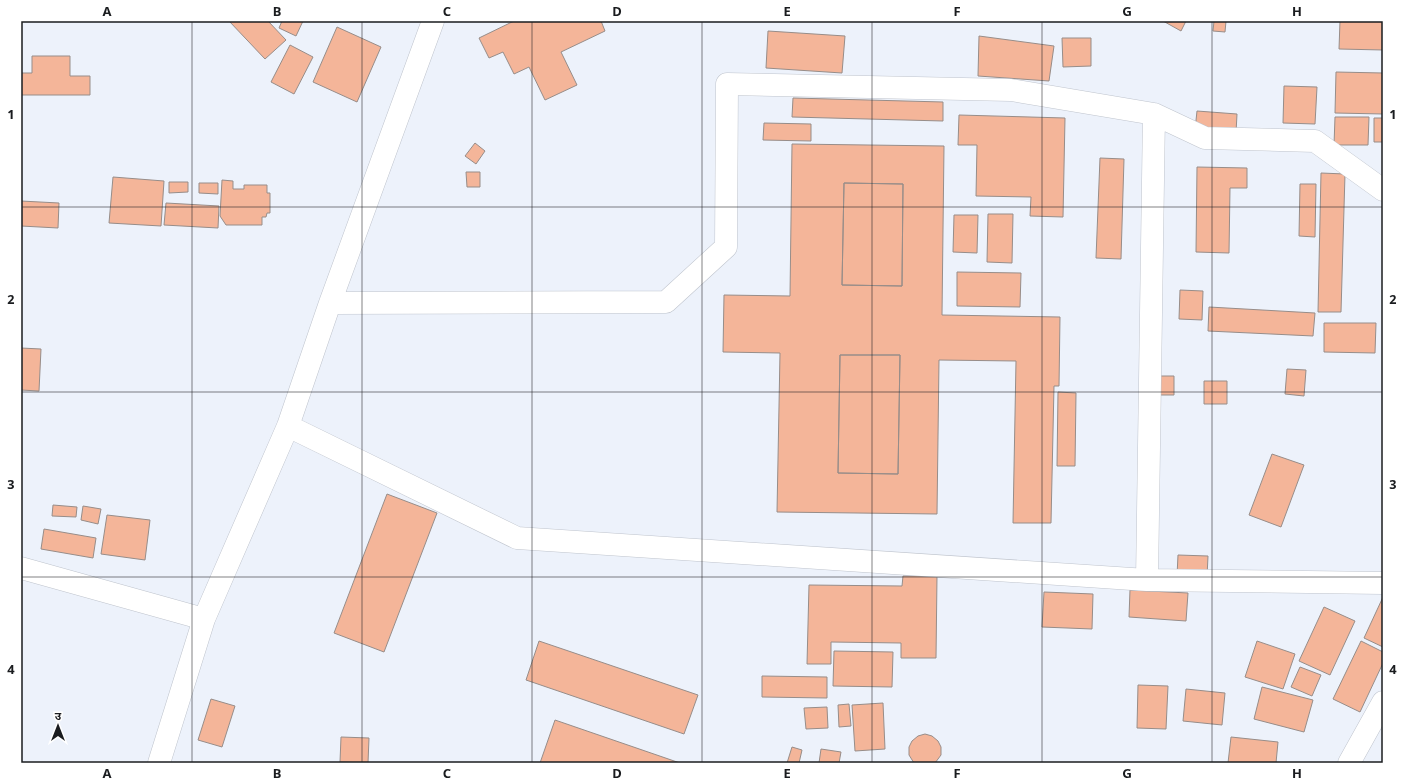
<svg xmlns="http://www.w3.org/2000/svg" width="1404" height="784" viewBox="0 0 1404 784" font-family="Georgia,'Noto Sans Devanagari',serif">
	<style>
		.building { fill: #f4b599; stroke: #978d89; fill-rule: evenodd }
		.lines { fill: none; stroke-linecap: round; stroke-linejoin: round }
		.street-casing { stroke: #bfc4cd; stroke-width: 23 }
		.street { stroke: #fff; stroke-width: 22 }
		.grid { fill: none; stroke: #1a1c1f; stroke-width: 1; stroke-opacity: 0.55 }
		.neatline { fill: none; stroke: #1a1c1f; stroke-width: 1.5 }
		.grid-label { font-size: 13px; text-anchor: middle; font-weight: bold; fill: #1a1c1f }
	</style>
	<rect width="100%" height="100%" fill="#edf2fb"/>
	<path class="building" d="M229,21h39l18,19 -21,19z
		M282,21h21l-7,15 -17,-8z
		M514,21h87l4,10 -44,21 16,33 -32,15 -16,-33 -15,7 -11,-22 -14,6 -10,-20z
		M1163,21h23l-5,10z
		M1214,21h12l-1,11 -12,-1z
		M1340,21h43v29l-44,-1z
		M337,27l44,20 -24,55 -44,-20z
		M768,31l77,5 -3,37 -76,-5z
		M979,36l75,10 -5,35 -71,-5z
		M1062,38h29v28l-28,1z
		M290,45l23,12 -19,37 -23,-12z
		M32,56h38v20h20v19h-69v-22h11z
		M1336,72l47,1v41l-48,-1z
		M1284,86l33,1 -2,37 -32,-1z
		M793,98l150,4v19l-151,-4z
		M1197,111l40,3 -1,19 -41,-3z
		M959,115l106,3 -2,99 -33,-1 1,-19 -55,-1 1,-51h-19z
		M1335,117h34l-1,28h-34z
		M1374,118h9v24h-9z
		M764,123l47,1v17l-48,-1z
		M475,143l10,8 -9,13 -11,-8z
		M792,144l152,2 -2,169 118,2 -1,69h-5l-3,137h-38l3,-162 -77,-1 -2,154 -160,-2 3,-159 -57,-1 1,-57 66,1zM844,183l59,1 -1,102 -60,-1zM840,355h60l-2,119 -60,-1z
		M1100,158l24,1 -3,100 -25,-1z
		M1197,167l50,1v20h-17l-1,65 -33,-1z
		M466,172h14v15h-13z
		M1321,173l24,1 -4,138h-23z
		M113,177l51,4 -3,45 -52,-3z
		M222,180l11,1v8h11v-4h23v8h3v20h-3l-1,4h-4v8h-36l-6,-9z
		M169,182h19v10l-19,1z
		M199,183h19v11l-19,-1z
		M844,183l59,1 -1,102 -60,-1z
		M1300,184h16l-1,53 -16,-1z
		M21,201l38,2 -1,25 -37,-2z
		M166,203l53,3 -1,22 -54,-3z
		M988,214h25l-1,49 -25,-1z
		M954,215h24l-1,38 -24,-1z
		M957,272l64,1 -1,34 -63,-1z
		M1180,290l23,1 -1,29 -23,-1z
		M1209,307l106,6 -2,23 -105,-5z
		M1324,323h52l-1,30 -51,-1z
		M21,348l20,1 -2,42 -18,-1z
		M840,355h60l-2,119 -60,-1z
		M1287,369l19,1 -2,26 -19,-2z
		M1156,376h18v19h-19z
		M1204,381h23v23h-23z
		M1058,392l18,1 -1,73h-18z
		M1272,454l32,11 -23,62 -32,-12z
		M387,494l50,19 -53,139 -50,-19z
		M53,505l24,2 -1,10 -24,-1z
		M83,506l18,3 -3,15 -17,-4z
		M107,515l43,5 -5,40 -44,-6z
		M44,529l52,9 -3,20 -52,-9z
		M1178,555l30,1 -1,21 -30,-1z
		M903,576h34l-1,82h-35v-15l-70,-1v22h-24l2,-79 93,1z
		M1130,590l58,3 -2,28 -57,-4z
		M1044,592l49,2 -1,35 -50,-2z
		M1383,597v50l-19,-9z
		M1324,607l31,14 -25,54 -31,-14z
		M539,641l159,54 -14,39 -158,-54z
		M1257,641l38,13 -12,35 -38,-12z
		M1361,641l22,11v11l-23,49 -27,-13z
		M834,651l59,1 -1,35 -59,-1z
		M1300,667l21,8 -9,21 -21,-9z
		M762,676l65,1v21l-65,-1z
		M1138,685l30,1 -2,43 -29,-1z
		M1262,687l51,13 -9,32 -50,-13z
		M1186,689l39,4 -3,32 -39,-4z
		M211,699l24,7 -13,41 -24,-7z
		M883,703l2,46 -30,2 -3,-46z
		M849,704l2,22 -12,1 -1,-22z
		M827,707l1,21 -22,1 -2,-21z
		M555,720l125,43h-140z
		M925,734l7,2 6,5 3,6v8l-6,8h-21l-5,-8v-8l3,-6 6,-5z
		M341,737l28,1 -1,25 -28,-1z
		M1231,737l47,5 -2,21h-48z
		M792,747l10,3 -3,13h-12z
		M821,749l20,3 -2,11h-20z"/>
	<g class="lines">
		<g class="street-casing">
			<path id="street" d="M330,303l336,-1 60,-55 1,-163 284,6 143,24 51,24 110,3 68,49
				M288,426l229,112 630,42 236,3
				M21,568l183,51
				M1147,580l7,-466
				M159,763l45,-144 84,-193 42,-123 103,-282
				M1349,763l34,-61"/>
		</g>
		<use href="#street" class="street"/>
	</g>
	<path class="grid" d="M192,21v742M362,21v742M532,21v742M702,21v742M872,21v742M1042,21v742M1212,21v742M21,207h1362M21,392h1362M21,577h1362"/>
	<rect width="1404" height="784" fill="none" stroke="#ffffff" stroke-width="44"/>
	<g transform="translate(58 726)" stroke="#ffffff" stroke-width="3" paint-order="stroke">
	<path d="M0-3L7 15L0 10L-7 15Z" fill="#1a1c1f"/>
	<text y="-6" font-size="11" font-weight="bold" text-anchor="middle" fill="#1a1c1f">उ</text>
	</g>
	<rect x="22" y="22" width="1360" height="740" class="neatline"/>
	<g class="grid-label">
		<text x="107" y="16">A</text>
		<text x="277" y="16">B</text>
		<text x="447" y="16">C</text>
		<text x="617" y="16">D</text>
		<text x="787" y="16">E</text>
		<text x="957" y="16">F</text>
		<text x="1127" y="16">G</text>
		<text x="1297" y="16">H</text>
		<text x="11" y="119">1</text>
		<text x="1393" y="119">1</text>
		<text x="11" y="304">2</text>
		<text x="1393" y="304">2</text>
		<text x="11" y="489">3</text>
		<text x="1393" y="489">3</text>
		<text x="11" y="674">4</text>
		<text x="1393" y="674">4</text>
		<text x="107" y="778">A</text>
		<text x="277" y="778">B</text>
		<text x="447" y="778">C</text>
		<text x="617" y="778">D</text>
		<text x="787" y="778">E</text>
		<text x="957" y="778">F</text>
		<text x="1127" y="778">G</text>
		<text x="1297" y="778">H</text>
	</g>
</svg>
